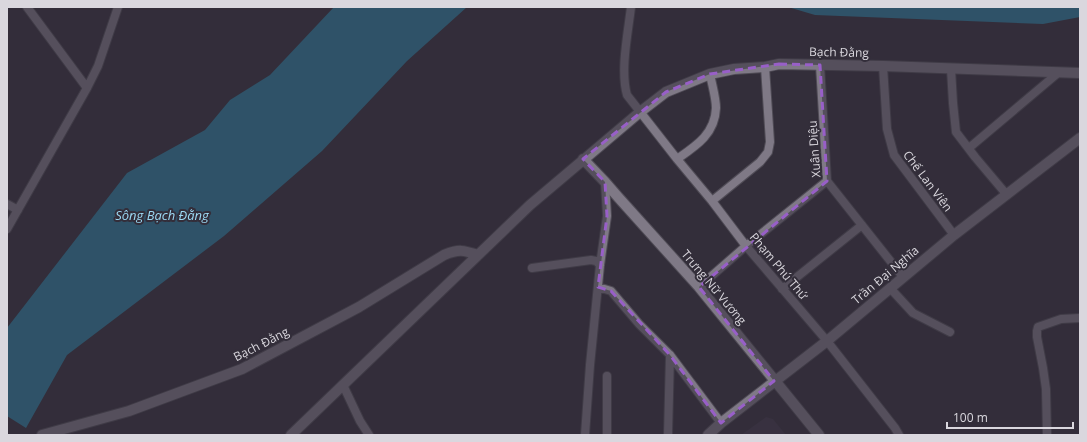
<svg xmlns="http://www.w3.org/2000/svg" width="1087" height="442" viewBox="0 0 1087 442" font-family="'Open Sans',sans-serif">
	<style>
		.built { fill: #3e3647 }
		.water { fill: #2c7f9f }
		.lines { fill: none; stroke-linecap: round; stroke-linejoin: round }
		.minor-casing { stroke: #504c56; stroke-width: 10 }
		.tertiary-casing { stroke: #504c56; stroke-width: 12 }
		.minor { stroke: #7f7986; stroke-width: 8 }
		.tertiary { stroke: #7f7986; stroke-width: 10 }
		.marked { fill: none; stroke: #985fc8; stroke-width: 3; stroke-dasharray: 8 5; stroke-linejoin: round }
		.labels { text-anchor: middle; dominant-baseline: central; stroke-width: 4; stroke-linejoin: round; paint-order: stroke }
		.street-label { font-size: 12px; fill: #dad7de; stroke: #332e3a }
		.water-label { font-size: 13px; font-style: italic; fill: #9bd8f3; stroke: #332e3a }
	</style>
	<rect width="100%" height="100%" fill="#332e3a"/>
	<path class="built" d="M766,417l7,2 13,16h-45z"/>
	<path class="water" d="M334,7h133l-60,54 -85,90 -98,85 -157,119 -41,73 -19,-12v-88l120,-155 78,-43 25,-30 40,-25z
		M788,7h292v10l-37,7 -228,-9z"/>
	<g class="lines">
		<g class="minor-casing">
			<path id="minor" d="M27,7l60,81
				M631,7c-3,26 -11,63 -4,88l50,64 35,42 34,45 81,95 68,87 4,7
				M820,65l7,116 76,96
				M883,66l4,63 7,26 60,80
				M951,69l2,34 3,29 19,25 32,38
				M969,148l89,-75
				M677,159c19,-13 38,-25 39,-51 0,-10 -4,-23 -6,-34
				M712,201l48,-39 8,-10 2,-10 -5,-75
				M7,204l11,6
				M7,229l80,-141 11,-22 20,-59
				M532,268l59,-8 5,1 4,4
				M598,287l13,4 28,33 31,31 51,68
				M699,287l47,-41 81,-65
				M890,288l23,25 37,19
				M782,289l80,-64
				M607,376v59
				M343,385l17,36 9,14
				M585,435l5,-70 10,-100 7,-49 -2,-34
				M668,435l2,-80
				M1047,435l-1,-46 -3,-21 -6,-31v-6l1,-4 23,-8 19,-1"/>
		</g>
		<g class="tertiary-casing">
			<path id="tertiary" d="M583,159l22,23 13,15 81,90 120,148
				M42,435l87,-24 113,-42 117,-62 85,-52c15,-6 19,-5 34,0
				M291,435l239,-230 110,-93 26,-20 44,-18 24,-5 31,-2 14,-3 104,2 197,7
				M708,435l13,-12 106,-82 127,-106 126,-97"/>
		</g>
		<use href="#minor" class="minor"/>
		<use href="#tertiary" class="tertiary"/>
	</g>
	<path d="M0 0H1087V442H0ZM779,64l41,1 7,116 -128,106 75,94 -53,42 -51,-68 -59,-64 -13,-4 9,-71 -2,-34 -22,-23 83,-67 44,-18z" fill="#332e3a" fill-opacity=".55" fill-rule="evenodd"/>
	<path class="marked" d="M779,64l41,1 7,116 -128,106 75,94 -53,42 -51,-68 -59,-64 -13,-4 9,-71 -2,-34 -22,-23 83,-67 44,-18z"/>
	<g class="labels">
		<g class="street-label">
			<text transform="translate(839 52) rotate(1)">Bạch Đằng</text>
			<text transform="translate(814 149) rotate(-94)">Xuân Diệu</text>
			<text transform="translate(928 181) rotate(53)">Chế Lan Viên</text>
			<text transform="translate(779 266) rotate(50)">Phạm Phú Thứ</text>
			<text transform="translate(885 275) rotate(-40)">Trần Đại Nghĩa</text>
			<text transform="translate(714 287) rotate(50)">Trưng Nữ Vương</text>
			<text transform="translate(261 344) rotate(-27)">Bạch Đằng</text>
		</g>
		<g class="water-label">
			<text x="162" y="215">Sông Bạch Đằng</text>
		</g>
	</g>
	<rect width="1087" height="442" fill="none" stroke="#dad7de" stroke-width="16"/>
	<path d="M947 422v6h126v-6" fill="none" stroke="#dad7de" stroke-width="2"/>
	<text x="953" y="422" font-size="12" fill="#dad7de" stroke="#332e3a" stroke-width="3" paint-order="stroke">100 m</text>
</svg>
